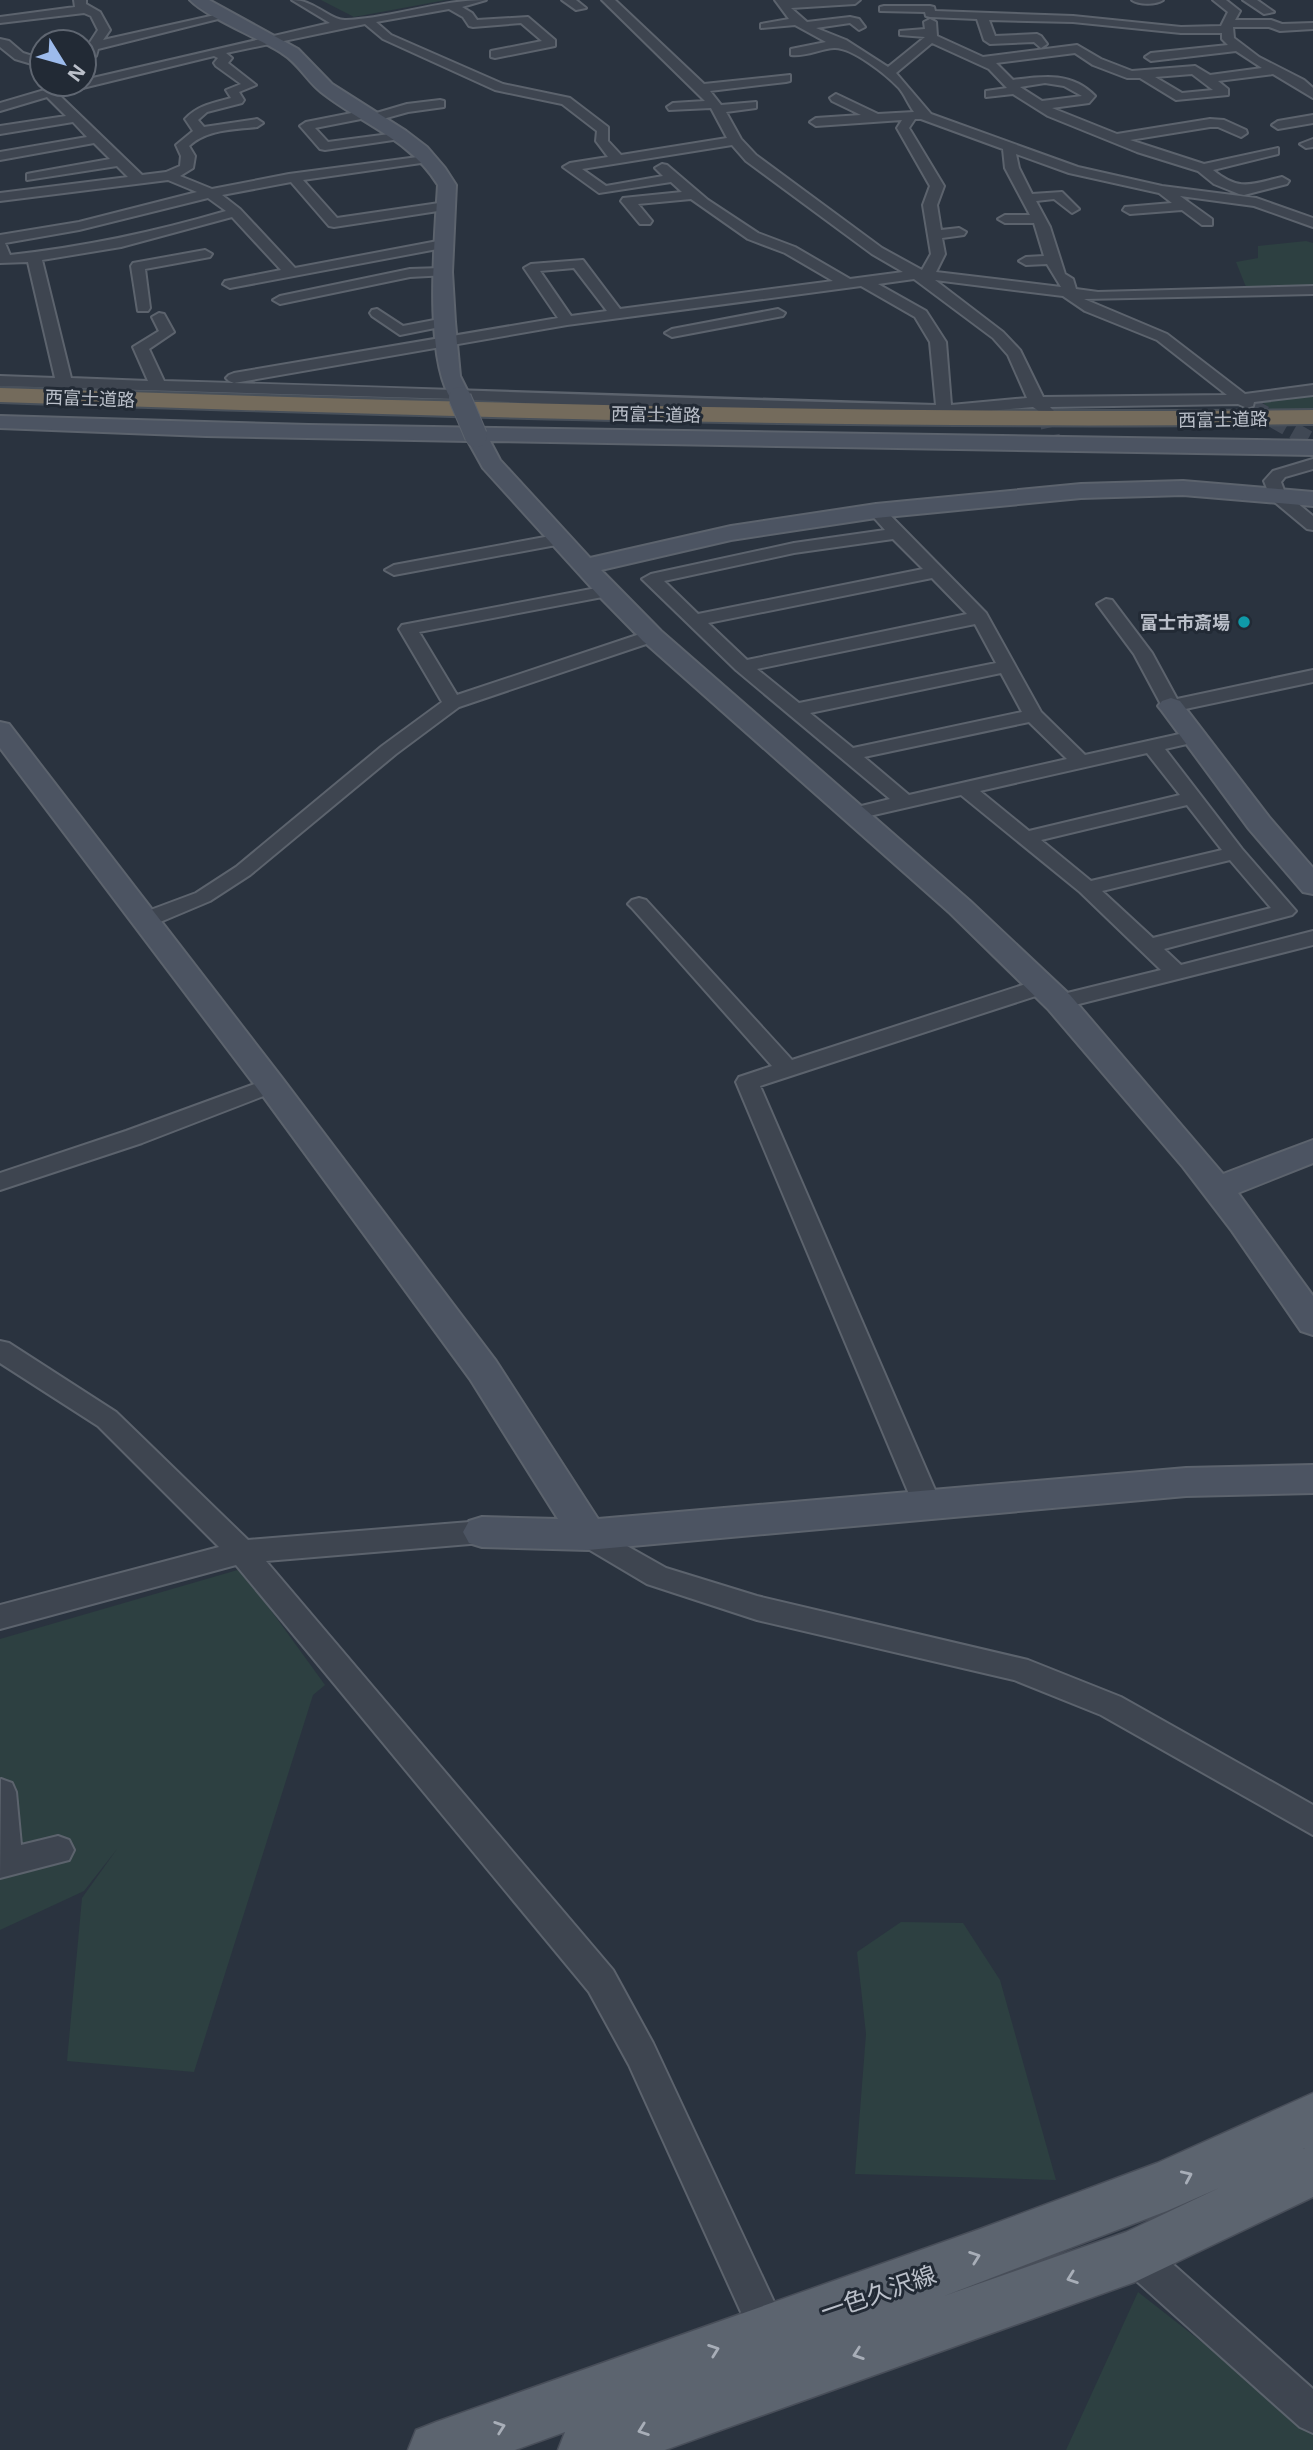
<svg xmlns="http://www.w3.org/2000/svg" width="1313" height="2450" viewBox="0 0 1313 2450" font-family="'Open Sans','Noto Sans JP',sans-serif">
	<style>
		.green { fill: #2d4041 }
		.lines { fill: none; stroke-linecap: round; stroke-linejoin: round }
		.street-tunnel { stroke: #404854; stroke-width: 17; stroke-dasharray: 17 8; stroke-linecap: butt }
		.street-casing { stroke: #5c636d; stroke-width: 4 }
		.secondary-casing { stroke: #5c636d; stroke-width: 4 }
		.primary-casing { stroke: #484e59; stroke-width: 3 }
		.highway-casing { stroke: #48505a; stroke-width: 4 }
		.street { fill: #3e4550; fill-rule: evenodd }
		.secondary { fill: #4c5462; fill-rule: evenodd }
		.primary { fill: #5c646f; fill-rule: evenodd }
		.highway { fill: #746b5c; fill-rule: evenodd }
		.secondary-bridge-casing { stroke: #5c636d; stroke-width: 24; stroke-linecap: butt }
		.secondary-bridge { stroke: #4c5462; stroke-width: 22 }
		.oneway { stroke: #a8aeb8 }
		.culture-dot { fill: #0f9aa8; stroke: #222a35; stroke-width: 2.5 }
		.labels { text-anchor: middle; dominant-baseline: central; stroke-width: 6; stroke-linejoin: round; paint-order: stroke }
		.far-street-label { font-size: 18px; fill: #bbc0ca; stroke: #222a35 }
		.far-poi-label { font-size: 18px; font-weight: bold; fill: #bbc0ca; stroke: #222a35; text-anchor: end }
		.near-street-label { font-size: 24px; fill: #bbc0ca; stroke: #222a35 }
	</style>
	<rect width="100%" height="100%" fill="#2a333f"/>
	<path class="green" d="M321,0h125l-92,17z
		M1306,241l7,2v45l-65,4 -12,-30 22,-4v-12z
		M1313,392v22l-36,1 -15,-13z
		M241,1569l84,116 -12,10 -119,377 -127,-11 15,-163 35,-49 -33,42 -84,39v-291z
		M901,1922l62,1 37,57 56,200 -201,-6 11,-140 -9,-82z
		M1138,2292l175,137v21h-247z"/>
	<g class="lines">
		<path class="street-tunnel" d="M1250,406l58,33
			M1046,411l7,33"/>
		<g class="street-casing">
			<path id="street" d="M74,0h12v4l14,8 10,18 -7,10 121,-27 6,3 -132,33 -2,7h-8l-3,-6 13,-20 -7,-14 -7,-3 -84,10v-6l75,-10z
				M292,0c23,0 39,21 54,20 47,-2 92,-20 140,-20l-24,7 10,6 5,7 51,-3 27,23v6l-60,12 -4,-1v-6l51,-10 -21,-18 -48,4 -4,-1 -6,-9 -14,-8 -73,13 15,13 112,49 67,14 38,29v14l13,14 106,-17 -16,-30 -42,2 -2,-3 6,-4 32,-2 -103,-101h13l89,84 86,-9v6l-4,1 -76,9 11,14 35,-3v6l-30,4 15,27 15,16 126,93 40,22 9,-16 -8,-49 7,-19 -33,-58 5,-8 -86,6 -6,-4 6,-4 45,-3 -29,-14 -2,-3 6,-4 42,20 36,-2c-6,-8 -9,-17 -15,-24 -12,-13 -47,-41 -65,-40 -14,1 -29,9 -43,7v-6l35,-7 -31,-17 -34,3v-4l28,-5 -14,-19h85l-5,4 -64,4 16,14 43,-5 9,2 6,8 -6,3 -9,-7 -34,5 30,12 42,27 37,-30 -25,-2v-4l25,-2 -1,-7 6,-3 6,3 1,14 46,21 94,-12 24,14 31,12 63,-5 15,9 52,-7 -26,-17 -85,10 -6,-4 6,-4 77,-8 -6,-6v-6h-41l-108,-11 -84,-2 6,16 42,-2 4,2 6,8 -6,4 -7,-6 -44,2 -6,-4 -7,-21 -47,-2 -4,-1 -1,-4 -45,-1v-4l4,-1h46l4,1 1,4 138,5 108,11 40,-1 7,-14 -15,-12h13l14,11 -5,9h36l11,4 31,-1v6l-33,2 -11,-4h-36l1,11 25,19 45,23 9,8v10l-40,-24 -55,7 10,8v6l-52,5 -36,-22h-13l-34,-13 -18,-12 -79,10 17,17c31,-4 59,-8 82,16l-6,7 -37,5 65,26 93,-15 14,1 22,10 1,3 -6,4 -23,-10h-8l-80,13 74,24 74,-16v6l-65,16c27,22 38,14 69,7l7,4 -2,3 -43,11 -5,-1 -25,-10 -16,-13 -61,-19 -89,-36 -35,-22 -27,3v-6l21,-3 -18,-19 -57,-26 -36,30 35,41 147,53 84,19 94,12 57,20v9l-59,-21 -74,-10 32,23v6h-10l-20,-15 -52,4 -7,-4 2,-3 47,-4 -13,-10 -90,-20 -53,-19 3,14 13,26 30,-2 17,17 -7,4 -18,-14 -18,2 14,26 15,47 8,5 3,10 22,3 215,-6v8l-229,5 83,35 78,60 68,-9v10l-59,7 -1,4 -6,2 -9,-4 -188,3 4,4 -8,5 -13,-9 -89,8 -366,-9 -120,-7 -458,-13v-10l55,2 -27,-116 -28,1v-28l79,-13 118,-30 -29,-12 -168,21v-8l128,-16 -11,-11 -90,14v-6l5,-1 78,-14 -16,-16 -94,17v-8l87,-15 -14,-15 -73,12v-8l66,-10 -19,-19 -47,14v-8l65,-19h19v-4l246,-57zM365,24l18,15 112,51 67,14 35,27 -1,10 12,16 -38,6 -7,4 36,26 72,-11 11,10 -59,6 -2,3 19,23h10l2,-3 -14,-17 53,-5 57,40 37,14 48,28 -213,28 -37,-49 -52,4 -7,4 34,50 -324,55 -5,2 -3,3 3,3 5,2 333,-58 294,-39 54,31 15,25 6,63c-258,-6 -515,-17 -772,-24l-15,-32 25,-17 -10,-18 -5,-1 -7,4 7,14 -26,16 15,34 -77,-3 -29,-118 79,-13 111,-30 49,53 -56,11 -2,3 7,4 218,-41 2,-3 -7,-4 -148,28 -55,-59 -18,-14 69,-13 38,44 5,1 117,-18 2,-3 -7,-4 -109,16 -34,-38 125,-18 5,-1v-6l-144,19 -77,15 -32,-13 13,-8 2,-12 -6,-10c19,-17 44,-16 68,-19l6,-4 -6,-4 -53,8 -6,-7 9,-8 35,-9 2,-3 -5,-8 17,-7 -28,-22 4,-5 -6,-5zM214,56l4,2 -4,5 2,3 25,18 -15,6 5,8c-18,5 -33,7 -46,21l8,12 -17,14 5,11 -1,10 -14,6 -24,3 -84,-81zM1192,74l21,16 -31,3 -27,-16zM1045,83l19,3 18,10 -40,5 -22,-14zM915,119h6l82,30 2,19 25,47h-25l-7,4 7,4h29l10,33 -18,1 -7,4 7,4 21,-1 14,23 -125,-15 9,-18 -3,-16 22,-3 2,-3 -7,-4 -18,2 -4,-25 7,-19 -35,-58zM732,145l14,16 126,93 31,18 -53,7 -55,-32 -37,-14 -50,-33 -41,-35 -5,-1 -7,4 8,8 -57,10 -24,-17zM208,198l18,13c-71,21 -143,36 -216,44l-5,-12 74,-13zM574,268l33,43 -36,5 -31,-45zM914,279l79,59 15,17 19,43 -76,7 -5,-63 -20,-31 -48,-27zM935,280l128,16 22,15 72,29 70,55 -184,2 -23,-47 -17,-18z
				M562,0h14l10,8 -10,2z
				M1132,0h31c-7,5 -24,5 -31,0z
				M1243,0h14l17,12 -10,2z
				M0,39l9,2 14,12 19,6v8l-27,-8 -15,-12z
				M440,100l4,1v6l-36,5 -36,10 -6,-4 -51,10 13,14 77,-10v6l-5,1 -75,11 -5,-1 -20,-23 6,-4 61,-12 6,4 34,-10z
				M1313,115v8l-35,6 -6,-4 6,-4z
				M1313,139v8l-7,1 -6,-4z
				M205,250l7,4 -2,3 -65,12 5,39 -2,3h-10l-7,-45 2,-3z
				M442,268l5,1v6l-37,2 -130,27 -7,-4 7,-4 130,-27z
				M377,309l26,17 42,-8 7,4 -2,3 -50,10 -28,-19 -2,-3 2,-3z
				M778,309l7,4 -2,3 -111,21 -7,-4 7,-4z
				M1313,459v10l-28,8 -4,5 4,11 28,23v14l-6,-1 -36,-30 -7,-18 9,-10z
				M876,506l6,1 104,106 55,99 44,43 108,-24 10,6 -3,4 -35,8 77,100 54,62 -4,4 -128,34 17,16 132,-34v14l-254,64 -8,-2 -3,-5 3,-5 110,-27 -81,-78 -119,-97 -109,25 -7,-2 -3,-4 3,-4 45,-11 -154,-129 -94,-91 9,-5 143,-31 91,-13 -17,-19zM893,539l30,30 -225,45 -34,-33 130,-28zM932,578l35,36 -220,46 -39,-37zM975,624l21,39 -197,40 -42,-34zM1001,673l21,39 -169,36 -43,-35zM1029,722l38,37 -158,36 -45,-38zM1147,753l33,42 -151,36 -49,-40zM1187,805l35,45 -131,31 -50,-41zM1230,860l41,48 -118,30 -51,-47z
				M561,534l9,5 -3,4 -173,32 -9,-5 9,-5z
				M607,586l6,1 3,4 -3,4 -194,37 38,63 189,-63h12l3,4 -3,4 -199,67 -63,47 -146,121 -40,26 -57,24h-16l-3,-5 3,-5 59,-22 40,-26 146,-121 60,-44 -43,-73 3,-4z
				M1106,599l6,1 40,53 25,46 136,-29v12l-142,30 -7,-2 -30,-56 -37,-50z
				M639,898l7,2 146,160 243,-79h16l3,5 -3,5 -291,95 182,420 -4,8 -10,3 -10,-3 -4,-8 -178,-424 3,-5 33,-11 -140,-158 -4,-4 4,-4z
				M271,1078l8,2 3,5 -3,5 -137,53 -142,47v-17l126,-42z
				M0,1341l9,2 107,69 132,128 234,-19 10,3 4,8 -4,8 -10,3 -216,18 347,409 40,73 128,274 5,13 -5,13 -13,5 -13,-5 -126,-278 -40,-73 -353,-427 -236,64v-24l219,-58 -121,-121 -98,-63z
				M588,1524l78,44 91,28 271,64 93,37 192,108v30l-212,-120 -87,-35 -257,-60 -110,-36 -69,-41 -4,-8 4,-8z
				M1,1779l11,4 4,9 5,53 37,-9 11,4 5,10 -5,10 -69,18z
				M1135,2237l13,5 165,147v44l-13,-6 -178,-159 -5,-13 5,-13z"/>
		</g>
		<g class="secondary-casing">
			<path id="secondary" d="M190,0h19l89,49 34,35 74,47 21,16 18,21 11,17 -4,87 3,50 5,54 11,22 -4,4h-14c-30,-42 -18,-164 -15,-217 -28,-46 -77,-61 -117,-93 -14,-11 -23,-29 -38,-38 -22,-15 -77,-37 -93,-54z
				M0,416l309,9 1004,16v14l-823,-14 10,19 90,98 141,-32 145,-22 205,-20 102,-3 130,11v14l-130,-11 -102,3 -205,20 -145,22 -130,30 60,61 309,270 100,94 153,179 90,-34v23l-75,30 75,103v39l-12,-4 -69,-100 -49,-64 -135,-158 -98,-96 -307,-272 -44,-45 -116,-128 -15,-27 -262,-5 -206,-8z
				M1171,698l9,3 89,116 44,51v26l-10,-2 -54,-63 -87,-118 -4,-5 4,-5z
				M0,722l9,2 273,354 214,283 102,158 588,-51 127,-3v28l-127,3 -598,54 -106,-3 -13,-4 -6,-11 6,-11 13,-4 76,2 -88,-140 -210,-287 -260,-344z"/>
		</g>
		<g class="primary-casing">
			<path id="primary" d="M1313,2093v51l-10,5 10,-5v53l-178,85 -470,168h-107l7,-18 -50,18h-107l8,-20 20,-8 544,-193 177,-66zM1219,2188l-93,44 -182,64 223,-85z"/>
		</g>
		<g class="highway-casing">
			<path id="highway" d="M0,388c438,14 875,27 1313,22v14c-438,6 -875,-7 -1313,-22z"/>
		</g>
		<use href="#street" class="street"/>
		<use href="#secondary" class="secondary"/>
		<use href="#primary" class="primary"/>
		<use href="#highway" class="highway"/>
		<g class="secondary-bridge-casing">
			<path id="secondary-bridge" d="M460,398l16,38"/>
		</g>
		<use href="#secondary-bridge" class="secondary-bridge"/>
	</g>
	<defs><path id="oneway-chevron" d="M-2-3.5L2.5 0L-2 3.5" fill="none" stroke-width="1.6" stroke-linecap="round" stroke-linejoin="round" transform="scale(1.75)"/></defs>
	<g class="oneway">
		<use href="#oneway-chevron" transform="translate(1187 2176) rotate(-24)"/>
		<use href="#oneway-chevron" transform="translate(975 2257) rotate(-20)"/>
		<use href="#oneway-chevron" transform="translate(1072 2278) rotate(160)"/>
		<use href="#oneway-chevron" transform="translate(714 2350) rotate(-20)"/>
		<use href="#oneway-chevron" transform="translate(858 2354) rotate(161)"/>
		<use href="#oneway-chevron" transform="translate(500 2427) rotate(-19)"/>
		<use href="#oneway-chevron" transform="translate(643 2430) rotate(160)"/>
	</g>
	<circle class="culture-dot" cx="1244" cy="622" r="7"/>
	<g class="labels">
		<g class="far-street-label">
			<text transform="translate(90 398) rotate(2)">西富士道路</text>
			<text transform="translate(656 414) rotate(1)">西富士道路</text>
			<text transform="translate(1223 419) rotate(-1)">西富士道路</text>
		</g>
		<g class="far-poi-label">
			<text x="1230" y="622">富士市斎場</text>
		</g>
		<g class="near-street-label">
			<text transform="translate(878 2292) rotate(-19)">一色久沢線</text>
		</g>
	</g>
	<g transform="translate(63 63) rotate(127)"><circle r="33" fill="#222a35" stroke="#5f6671" stroke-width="2"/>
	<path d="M0-5L12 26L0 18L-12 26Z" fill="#9dbbec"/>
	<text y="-10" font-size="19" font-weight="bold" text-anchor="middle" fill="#bbc0ca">N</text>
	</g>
</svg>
